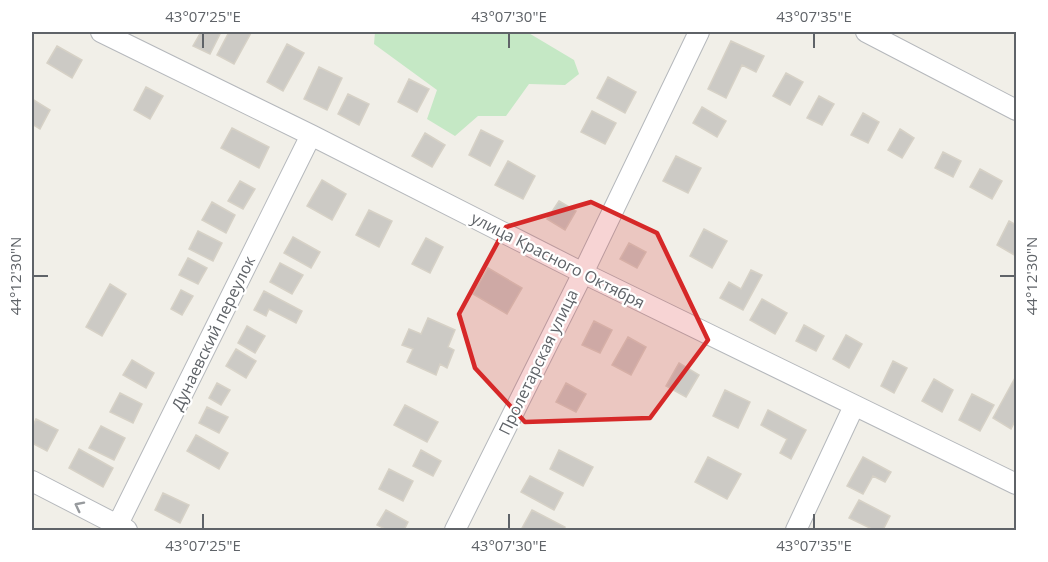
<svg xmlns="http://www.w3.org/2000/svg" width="1048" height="562" viewBox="0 0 1048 562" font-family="'Open Sans',sans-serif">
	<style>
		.green { fill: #c5e8c5 }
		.building { fill: #cccac5; stroke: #d6d1c6; stroke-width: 1.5 }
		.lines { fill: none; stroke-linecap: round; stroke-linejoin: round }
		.minor-casing { stroke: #b5b8bc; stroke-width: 22 }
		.minor { stroke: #fff; stroke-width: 20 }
		.oneway { stroke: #979a9d }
		.marked { fill: #d62828; fill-opacity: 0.2; stroke: #d62828; stroke-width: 4.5; stroke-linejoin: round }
		.ticks { fill: none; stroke: #5f6368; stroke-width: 2 }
		.labels { text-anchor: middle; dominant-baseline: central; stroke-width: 4.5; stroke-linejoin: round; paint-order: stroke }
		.street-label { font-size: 16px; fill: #5f6368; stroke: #fff }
		.neatline { fill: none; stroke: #5f6368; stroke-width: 2 }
		.ticks-label { font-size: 15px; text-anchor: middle; fill: #5f6368 }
	</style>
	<rect width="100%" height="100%" fill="#f1efe8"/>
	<path class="green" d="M375,32h152l47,28 5,14 -14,11 -36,-1 -23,32h-28l-23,20 -28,-17 10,-29 -63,-46z"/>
	<path class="building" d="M201,32h20l-11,22 -17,-8z
		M229,32l22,1 -17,31 -17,-9z
		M731,41l33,15 -8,16 -14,-7 -16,33 -18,-9z
		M287,44l17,9 -21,38 -16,-9z
		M57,46l25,14 -10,18 -25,-15z
		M319,67l23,11 -15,32 -23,-11z
		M786,73l17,9 -13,23 -17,-9z
		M608,77l28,15 -11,21 -28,-15z
		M409,79l20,10 -12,23 -19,-10z
		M146,87l17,9 -13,23 -16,-9z
		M348,94l21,10 -10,21 -21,-11z
		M819,96l15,8 -12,21 -15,-7z
		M32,99l18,11 -10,19 -8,-5z
		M702,107l24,14 -9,16 -24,-14z
		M592,111l24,12 -11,21 -24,-12z
		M863,113l16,9 -11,21 -17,-8z
		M232,128l37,19 -10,21 -38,-20z
		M900,129l14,9 -12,20 -14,-8z
		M481,130l22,11 -13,25 -21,-11z
		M425,133l20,12 -13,22 -20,-11z
		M943,152l18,9 -8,16 -18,-9z
		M676,156l25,12 -13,25 -25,-12z
		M508,161l27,15 -12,23 -28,-14z
		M980,169l22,12 -10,18 -22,-12z
		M322,180l24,14 -14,26 -25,-14z
		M240,181l15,8 -12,20 -15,-8z
		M559,201l17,10 -11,19 -18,-11z
		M212,202l23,13 -9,18 -24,-13z
		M369,210l23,11 -13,26 -23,-12z
		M1009,221l7,4v31l-19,-11z
		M704,229l23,12 -15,27 -22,-12z
		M198,231l24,12 -9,18 -24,-12z
		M293,237l27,15 -9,16 -27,-15z
		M426,238l17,9 -13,26 -18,-9z
		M629,243l17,9 -9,16 -17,-9z
		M188,258l19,10 -9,16 -19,-9z
		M280,263l23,12 -11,19 -22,-12z
		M488,268l34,20 -15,26 -34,-20z
		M751,270l11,5 -19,35 -23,-12 9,-16 12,7z
		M110,284l16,10 -24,42 -16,-9z
		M181,290l12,6 -11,19 -11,-6z
		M264,291l38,20 -6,12 -27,-14 -3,7 -12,-6z
		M762,299l25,14 -12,21 -25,-14z
		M428,318l27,12 -7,17 6,3 -7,18 -7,-4 -4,11 -29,-13 6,-13 -11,-4 7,-16 12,5z
		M594,321l18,9 -12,23 -18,-8z
		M804,325l20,11 -8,15 -20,-10z
		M247,326l18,10 -10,17 -17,-10z
		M846,335l16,9 -13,24 -16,-9z
		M628,337l18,10 -15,28 -19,-10z
		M236,349l20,12 -10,17 -20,-12z
		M132,360l22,13 -8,15 -23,-13z
		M893,361l14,7 -13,25 -13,-7z
		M679,363l20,12 -13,22 -20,-11z
		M1016,376v43l-5,10 -18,-11z
		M934,379l19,11 -11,22 -20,-11z
		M217,383l13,7 -9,15 -12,-7z
		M566,383l20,11 -10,18 -20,-10z
		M725,390l25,12 -12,26 -25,-12z
		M120,393l22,11 -9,19 -23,-11z
		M972,394l22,11 -14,26 -21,-11z
		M405,405l33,17 -11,20 -33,-17z
		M207,407l21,10 -9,16 -20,-10z
		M768,410l38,20 -15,29 -11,-6 7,-14 -26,-14z
		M36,419l22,11 -11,21 -15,-8v-15z
		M101,426l24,12 -11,22 -25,-12z
		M196,435l32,18 -9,16 -32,-18z
		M79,449l34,19 -10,19 -34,-19z
		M421,450l20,11 -8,15 -20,-10z
		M559,450l34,17 -10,19 -33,-17z
		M708,457l33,17 -14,25 -32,-17z
		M863,457l28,15 -6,10 -12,-6 -10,18 -16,-8z
		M389,469l24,12 -10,20 -24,-12z
		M530,476l33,17 -9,17 -33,-18z
		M163,493l26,12 -9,18 -25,-13z
		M859,500l31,16 -7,14h-9l-25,-12z
		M386,510l22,12 -4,8h-17l-10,-5z
		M532,510l33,17 -1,3h-43z"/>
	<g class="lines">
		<g class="minor-casing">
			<path id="minor" d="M101,32l210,103 272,138 433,211
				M866,32l150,78
				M32,481l95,49
				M115,530l196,-395
				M455,530l128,-257 116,-241
				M796,530l58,-124"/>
		</g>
		<use href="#minor" class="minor"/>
	</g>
	<defs><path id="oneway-chevron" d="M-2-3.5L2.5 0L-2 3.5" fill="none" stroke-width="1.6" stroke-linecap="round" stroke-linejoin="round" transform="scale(1.5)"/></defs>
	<use class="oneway" href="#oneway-chevron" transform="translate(79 506) rotate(-153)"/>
	<path class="marked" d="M591,202l66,31 51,107 -58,78 -125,4 -50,-54 -16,-54 47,-87z"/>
	<path class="ticks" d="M203,33v15M509,33v15M814,33v15M33,276h15M1000,276h15M203,514v15M509,514v15M814,514v15"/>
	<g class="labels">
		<g class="street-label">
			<text transform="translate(558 260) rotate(27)">улица Красного Октября</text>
			<text transform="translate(213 333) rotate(-64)">Дунаевский переулок</text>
			<text transform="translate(538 362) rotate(-64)">Пролетарская улица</text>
		</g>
	</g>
	<rect width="1048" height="562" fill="none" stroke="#ffffff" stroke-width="66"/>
	<rect x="33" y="33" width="982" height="496" class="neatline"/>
	<g class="ticks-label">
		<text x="203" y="22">43°07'25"E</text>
		<text x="509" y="22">43°07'30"E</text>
		<text x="814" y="22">43°07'35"E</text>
		<text transform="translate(16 276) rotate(-90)" y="5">44°12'30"N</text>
		<text transform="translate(1032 276) rotate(-90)" y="5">44°12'30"N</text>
		<text x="203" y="551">43°07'25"E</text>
		<text x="509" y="551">43°07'30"E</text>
		<text x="814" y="551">43°07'35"E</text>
	</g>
</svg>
